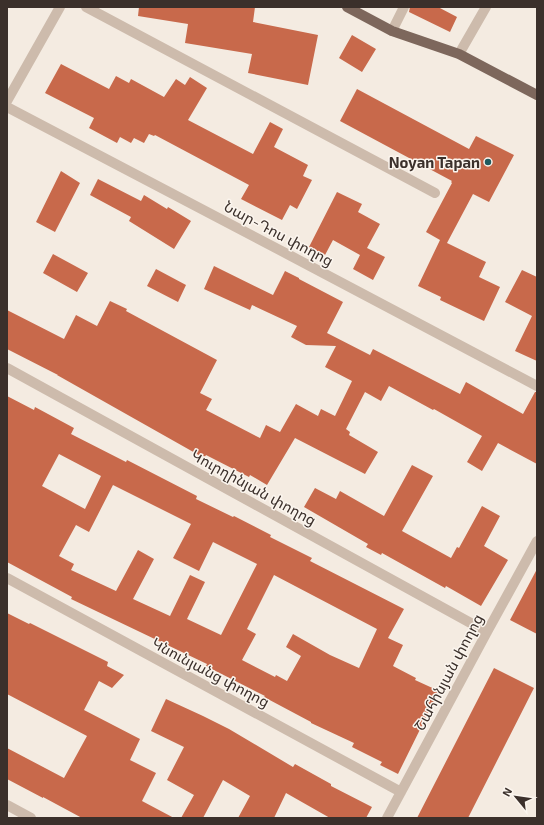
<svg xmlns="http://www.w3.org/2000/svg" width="544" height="825" viewBox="0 0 544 825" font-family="'Exo 2','Noto Sans Armenian',sans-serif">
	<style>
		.building { fill: #c8694b; fill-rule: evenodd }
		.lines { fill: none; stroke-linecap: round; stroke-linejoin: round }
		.minor { stroke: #cdbbac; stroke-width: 10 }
		.primary { stroke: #7d675c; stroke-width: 10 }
		.poi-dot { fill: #1f5a5e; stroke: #fbf5ee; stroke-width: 1.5 }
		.labels { text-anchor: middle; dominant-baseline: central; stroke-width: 3; stroke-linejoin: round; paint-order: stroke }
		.poi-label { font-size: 15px; font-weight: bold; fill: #3b302b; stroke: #fbf5ee; text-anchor: end }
		.street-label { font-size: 15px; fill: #3b302b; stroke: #fbf5ee }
	</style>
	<rect width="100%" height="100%" fill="#f4ebe1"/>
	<path class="building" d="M139,7h116l-2,15 65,13 -10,50 -60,-12 4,-19 -67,-11 3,-19 -50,-8z
		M410,7h28l19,10 -7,15 -41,-20z
		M352,35l24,14 -14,23 -23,-14z
		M61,64l48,25 7,-13 13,7 2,-4 33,18 12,-18 9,6 5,-8 17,11 -19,32 65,34 17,-32 13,7 -9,18 34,18 -5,11 9,4 -15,29 -7,-4 -8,15 -41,-21 8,-14 -94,-50 -1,1 -5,-2 -5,9 -10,-5 -3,5 -11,-6 -3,6 -28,-15 5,-10 -49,-25z
		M357,89l112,60 7,-13 38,19 -25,47 -16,-8 -26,49 39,19 -7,15 21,10 -16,34 -44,-21 1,-3 -23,-11 22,-46 -14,-8 26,-49 -1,-1 1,-1 -112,-60z
		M61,171l19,12 -25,49 -19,-10z
		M98,179l43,22 3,-6 23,14 1,-2 23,14 -17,28 -45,-28 2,-4 -41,-22z
		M337,192l25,12 -4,8 22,12 -13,24 18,9 -12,23 -20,-11 7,-14 -27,-15 -8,15 -16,-8z
		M53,254l35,19 -11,19 -34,-19z
		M214,266l59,29 12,-24 14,7v1l44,23 -16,31 43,22 3,-6 87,45 6,-12 57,32 12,-22h2v72l-39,-21 -16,28 -15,-9 15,-26 -48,-27 -1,1 -44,-24 -8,15 -16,-9 -19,37 4,3 -1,3 29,17 -13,22 -70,-36 -28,47 -17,-10 -1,2 -43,-22 -2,3 -147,-83h1l-51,-26v-39l57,29 12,-24 21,11 13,-25 17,8 -1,2 91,49 -17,33 12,6 -6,11 54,28 6,-13 14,7 16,-28 22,12 3,-7 14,7 17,-35 -27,-14 11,-21 -30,-1 -15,-8 6,-11 -45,-21 -2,5 -46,-21z
		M156,269l30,16 -8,17 -31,-16z
		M522,270l15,7v84l-22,-10 17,-35 -27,-14z
		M7,396l27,14 1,-3 39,21 -3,6 55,28 1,-2 70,36 -1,3 37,18 1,-1 37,19 -1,2 42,21 -2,3 94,48 -16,29 15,7 -10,21 23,12 -1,2 24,11 -41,83 -18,-9 2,-3 -30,-15 2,-4 -43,-20v-1l-47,-25 1,-1 -59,-30 1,-2 -136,-65 1,-2 -65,-35zM59,454l42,22 -16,33 -43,-23zM113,485l78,39 -18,34 26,13 14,-29 44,22 -36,71 -34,-16 18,-37 -15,-7 -20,41 -37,-17 21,-40 -16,-9 -22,41 -45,-21 3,-6 -15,-8 17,-31 13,7zM274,575l103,54 -18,39 -29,-13 -37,-21 -7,13 15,9 -14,25 -11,-6 -1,2 -33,-17 14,-26 -9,-5z
		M412,465l21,11 -31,55 49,27 6,-11 2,1 23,-42 18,10 -16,30 24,14 -27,46 -35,-20 -1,2 -63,-35 -1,2 -15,-8 2,-3 -64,-37 11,-19 21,11 4,-8 44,25z
		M537,569v65l-27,-14z
		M7,613l22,11 1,-1 78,39 -1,4 17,9 -12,13 -13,-7 -15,29 56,29 -10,21 26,13 -14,28 32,17h-92l-39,-21v1l-36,-19v-31l57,30 23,-42 -80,-42z
		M494,668l40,20 -66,130h-51z
		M166,699l37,17 26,13 64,38 2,-3 36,20v2l41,21 -6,11h-36l-44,-25 -12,25h-36l12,-22 -27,-16 -20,38h-22l13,-23 -27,-15 17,-33 -33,-16z"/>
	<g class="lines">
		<path class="minor" d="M86,7l349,186
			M392,31l12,-24
			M459,54l27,-47
			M7,101l53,-94
			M7,107l284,149 246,130
			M7,368l480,264
			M7,578l394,214
			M7,805l24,13
			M387,818l100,-186 50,-91"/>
		<path class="primary" d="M347,7l45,24 67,23 78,41"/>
	</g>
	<circle class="poi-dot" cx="488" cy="162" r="4"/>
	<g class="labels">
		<g class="poi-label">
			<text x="480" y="162">Noyan Tapan</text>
		</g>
		<g class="street-label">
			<text transform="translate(279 233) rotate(28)">Նար-Դոս փողոց</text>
			<text transform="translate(254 487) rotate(29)">Կուրղինյան փողոց</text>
			<text transform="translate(211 672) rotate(28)">Կնունյանց փողոց</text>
			<text transform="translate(448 672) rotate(-62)">Շահինյան փողոց</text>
		</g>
	</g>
	<rect width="544" height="825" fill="none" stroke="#3b302b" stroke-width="16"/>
	<g transform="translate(516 797) rotate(299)" stroke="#fbf5ee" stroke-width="3" paint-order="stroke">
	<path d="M0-3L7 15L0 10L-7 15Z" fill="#3b302b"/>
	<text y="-6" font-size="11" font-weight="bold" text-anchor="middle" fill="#3b302b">N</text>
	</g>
</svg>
